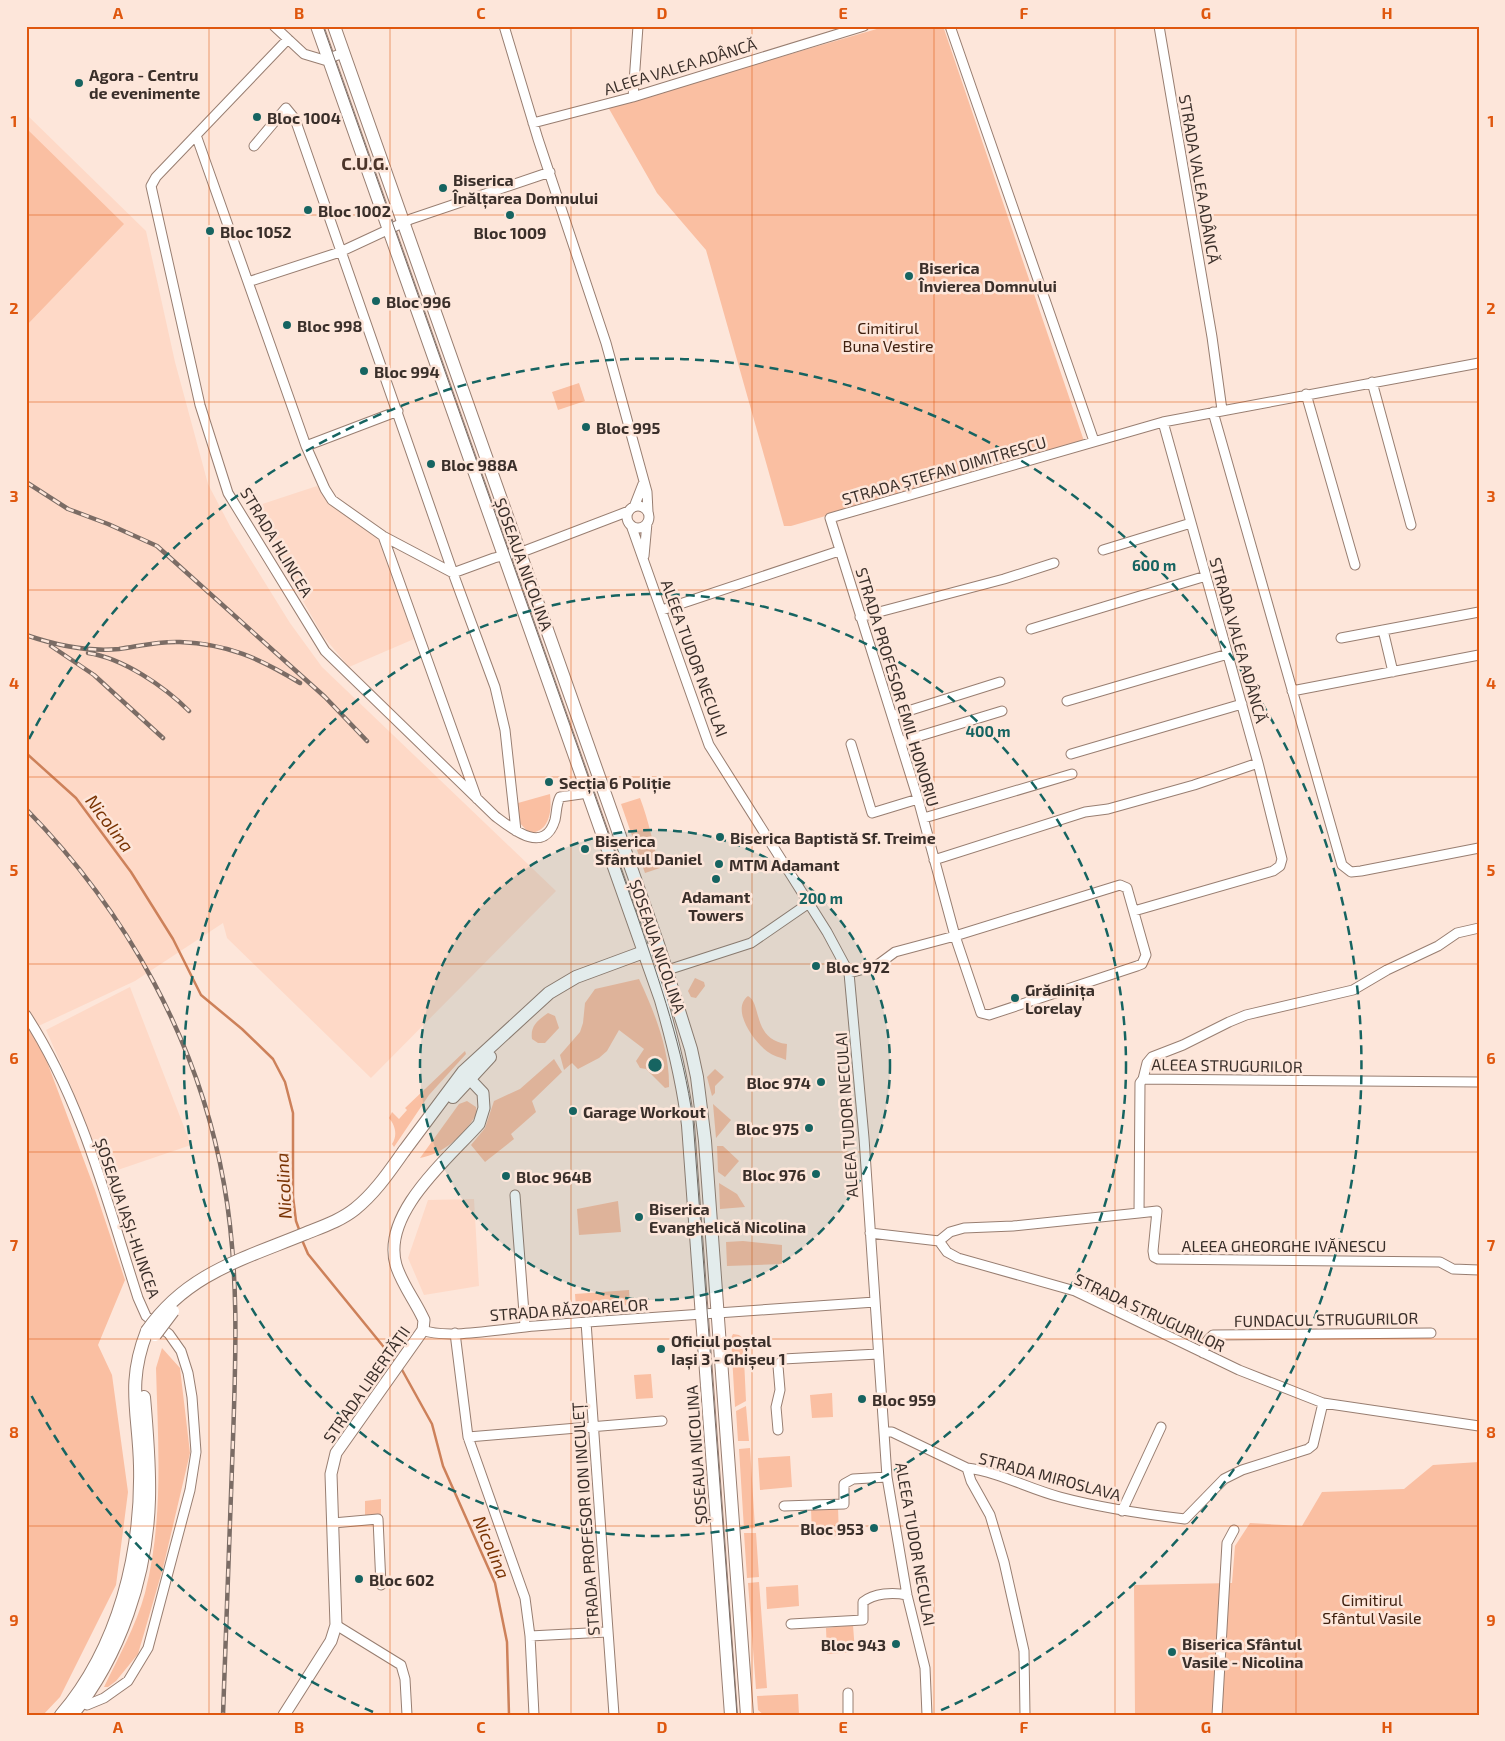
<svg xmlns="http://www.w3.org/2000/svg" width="1505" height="1741" viewBox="0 0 1505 1741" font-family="'Exo 2',sans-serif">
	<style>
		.built { fill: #fed9c7 }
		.green { fill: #fabfa2 }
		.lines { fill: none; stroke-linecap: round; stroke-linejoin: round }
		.stream { stroke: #cd815a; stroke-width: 2.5 }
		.minor-casing { stroke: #987e71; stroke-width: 11 }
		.tertiary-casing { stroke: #987e71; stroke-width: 13 }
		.secondary-casing { stroke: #987e71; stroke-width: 14 }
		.minor { stroke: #fff; stroke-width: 9 }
		.tertiary { stroke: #fff; stroke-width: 11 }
		.secondary { stroke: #fff; stroke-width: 12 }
		.tram { stroke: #7b6c65; stroke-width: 1 }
		.rail-casing { stroke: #7b6c65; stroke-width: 4.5 }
		.rail { stroke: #fde6da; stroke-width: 2.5; stroke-dasharray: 8; stroke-linecap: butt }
		.secondary-bridge-casing { stroke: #987e71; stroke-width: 14; stroke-linecap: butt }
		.secondary-bridge { stroke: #fff; stroke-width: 12 }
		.grid { fill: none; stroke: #df570e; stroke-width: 1; stroke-opacity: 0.55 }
		.ring { fill: none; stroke: #166461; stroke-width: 2.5; stroke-dasharray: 9 6 }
		.poi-dot { fill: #166461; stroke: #fde6da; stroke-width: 2 }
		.labels { text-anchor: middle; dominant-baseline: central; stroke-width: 5; stroke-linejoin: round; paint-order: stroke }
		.street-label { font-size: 16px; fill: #3a2f2a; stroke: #fde6da }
		.poi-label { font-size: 16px; font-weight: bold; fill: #3a2f2a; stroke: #fde6da; text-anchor: start }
		.park-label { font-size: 16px; fill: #3f200f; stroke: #fde6da }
		.neighbourhood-label { font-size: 18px; font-weight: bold; fill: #4c352a; stroke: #fde6da }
		.water-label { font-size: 18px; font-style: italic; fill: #7a3404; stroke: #fde6da }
		.centre { fill: #166461; stroke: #fde6da; stroke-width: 2.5 }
		.ring-label { font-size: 15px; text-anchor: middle; font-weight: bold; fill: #166461; stroke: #fde6da; stroke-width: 5; stroke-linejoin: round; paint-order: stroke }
		.neatline { fill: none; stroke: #df570e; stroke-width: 2 }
		.grid-label { font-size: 16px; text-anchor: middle; font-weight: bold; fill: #df570e }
	</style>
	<rect width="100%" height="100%" fill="#fde6da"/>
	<path class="built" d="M26,114l120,117 29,131 33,122 23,44 59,95 32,44 234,224 -185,187 -144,-140 -4,-15 -88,58 -103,48 -6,-10z
		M317,486l12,17 50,36 35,100 -65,28 -26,-31 -73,-128z
		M130,987l61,158 -88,30 -32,-89 -25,-56z
		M474,1199l5,87 -55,9 -16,-37 20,-58z"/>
	<path class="green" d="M887,26h56l141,415 -293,85h-7l-78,-276 -49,-57 -49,-86z
		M26,128l98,96 -98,102z
		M579,383l6,18 -27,9 -6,-18z
		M550,794c2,17 0,38 -21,39l-11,-12v-18z
		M640,798c9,23 13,47 20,70l-15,5 -24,-69z
		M695,978l9,4 1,4 -9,12 -5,-1 -3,-6z
		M639,979c15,32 31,71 30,108l-4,1 -19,-19 -6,-1 -4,-7 8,-12 -25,-19 -12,21 -8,7 -21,11 -6,-6 -8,7 -4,-15 20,-23 3,-9 2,-20 10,-14z
		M748,996c14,7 4,44 39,48l-1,16c-6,-3 -13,-4 -18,-8 -13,-9 -38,-42 -20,-56z
		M548,1013l7,3 4,12 -14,15h-7l-6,-4c-2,-13 6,-19 16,-26z
		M26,1021l14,22 55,147 30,90 -27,65 14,30 16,117 -12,93 -56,112 -17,18h-17z
		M465,1051l1,3 -37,41 -35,52 -2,-3c6,-9 3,-19 -3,-26l3,-6 7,7 8,-9 -2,-2z
		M554,1059l8,13 -30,29 4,11 -25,22 3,5 -29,23 -14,-17 14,-17 9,-27 26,-12z
		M715,1069l9,8 -9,9v7l-3,3 -5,-19z
		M467,1101l9,6 1,6c-12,22 -34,41 -57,45l39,-54z
		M713,1104l18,16 -15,18z
		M717,1146h6l16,15 -14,16 -7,-5z
		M719,1183l18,11 8,13 -25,2z
		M618,1201l3,31 -42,3 -2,-26z
		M743,1241l39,4v19l-55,2 -1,-24z
		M629,1290l1,15 -54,3 -1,-14z
		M733,1334l6,1 4,3 3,63 -11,6 -4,-69z
		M162,1348l18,20 10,85 -27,115 -25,86 -22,27 -8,6h-4c15,-31 32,-61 41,-94 19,-74 13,-150 11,-225z
		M651,1374l2,24 -17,1 -2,-24z
		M832,1393l1,24 -21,1 -2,-23z
		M746,1406l3,35h-11l-2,-30z
		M750,1448l5,80 -11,1 -5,-80z
		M790,1456l2,31 -32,3 -2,-32z
		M1479,1462v253h-344l-1,-130 98,-2 3,-37 15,-23 52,3 20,-34 82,-3 29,-24z
		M381,1499v19l-16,1v-18z
		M838,1507l1,29 -27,1 -1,-29z
		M744,1533h12l3,44 -12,1z
		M759,1582l8,106 -11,1 -8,-106z
		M798,1585l1,21 -32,3 -1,-22z
		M853,1625l2,27 -28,2 -1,-26z
		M798,1694l1,21h-35l-6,-5 -1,-14z"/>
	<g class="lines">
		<path class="stream" d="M26,753l50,45 55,74 42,67 28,56 41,34 31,30 12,23 8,31v84l3,24 4,11
			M302,1240l6,14 88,108
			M401,1368l31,56 11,42 52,117 12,59 2,73"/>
		<g class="minor-casing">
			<path id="minor" d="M274,26l30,28 20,6 19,-7
				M504,26l34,113 68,204 41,149 1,20
				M950,26l144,415
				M1159,26l53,311 10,73
				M288,39l-132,138 -5,9 49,219 28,88 97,158 170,165c16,12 49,40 60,4 2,-9 1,-15 5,-23l28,-4
				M633,97l5,-71
				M533,123l100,-26 231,-71
				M196,135l110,311 19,43 7,11 51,36 70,37 41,-15 33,-8 102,-39
				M254,146l32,-38 9,11 158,454 42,114 10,43 11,101
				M248,282l92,-30 71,-33 139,-47
				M1372,382l39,143
				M1306,394l49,171
				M1213,412l129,453 9,7 10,-1 118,-23
				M306,446l92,-35
				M627 517a11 11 0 1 1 22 0a11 11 0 1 1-22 0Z
				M634,507l9,-23
				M631,525l78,220 118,187 22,41 15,165 23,339 20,118 18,73 2,47
				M383,536l94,263
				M1103,550l88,-27
				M644,556l3,-33
				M662,610l177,-59
				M860,617l144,-38 50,-16
				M1031,629l175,-53
				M1383,630l10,42
				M1341,638l138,-26
				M1292,691l187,-36
				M1067,701l161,-47
				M892,716l108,-34
				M900,742l102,-31
				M851,744l21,69 46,-14
				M1071,754l171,-50
				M924,818l148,-44
				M934,860l151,-48 23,-3 86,-24 64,-22
				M1134,911l139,-40 7,-5 2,-7 -24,-96 -95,-341
				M849,973l27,-7 19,-14 60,-16 165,-51 7,3 19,67 -4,9 -5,2 -148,49 -8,-2 -26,-77 -37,-137 -88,-281 333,-96 316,-59
				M652,975l99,-32 58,-40
				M26,1015c56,86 81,187 112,283l8,18 23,18 12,17 7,22 4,24 4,55 -6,38 -42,158 -20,33 -24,17 -17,7 -9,-6
				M1143,1079l4,-16 5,-6 31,-12 46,-23 17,-7 107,-25 34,-20 51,-24 19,-13 22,-5
				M515,1195l10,131
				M1139,1213l18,-2 -4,40 1,6 4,2 282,3 13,7 26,1
				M870,1233l69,8 11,-9 14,-4 49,-2 126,-13 1,-130 3,-4 336,3
				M939,1241l8,11 11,6 117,33 164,79 84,33 156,23
				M586,1322l28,393
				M423,1330c23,10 85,-2 112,-4 113,-9 226,-16 340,-24
				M455,1333l13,104 57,161 5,38 4,79
				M1203,1353l3,-11 7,-7 218,-2
				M778,1430l-2,-23 4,-17 -2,-24 5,-7 95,-5
				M884,1432h8l75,36c32,4 62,21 93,29 41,11 83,17 125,22l39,-40 18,-9 66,-21 5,-4 10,-42
				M468,1437l194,-16
				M967,1468l4,13 19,34 14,47 20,89 1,64
				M784,1506l60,-2v-20l9,-5 34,-2
				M1122,1511l39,-84
				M333,1523l45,-4 3,66
				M791,1624l72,-4v-18c11,-9 30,-10 44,-7
				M336,1625l65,40 4,14 2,36
				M530,1636l77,-4
				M848,1693v22
				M1217,1715l10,-172 7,-13"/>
		</g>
		<g class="tertiary-casing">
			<path id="tertiary" d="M284,1715l47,-74 5,-16 -5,-151 5,-21 87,-123 1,-10 -3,-6c-8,-16 -20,-32 -25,-49 -15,-52 53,-107 83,-141l5,-16 -1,-15 -19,-20"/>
		</g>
		<g class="secondary-casing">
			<path id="secondary" d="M317,26l344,974c12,42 22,82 27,125l43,590
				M334,26l325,921 32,102 6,28 8,64 42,574
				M453,1097l37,-40
				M404,1151l59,-79 86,-79 27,-16 73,-27
				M61,1715c58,-68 81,-162 79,-249 -1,-53 -14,-82 7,-135
				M72,1715c48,-59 75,-140 77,-216 1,-34 -2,-68 -5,-102"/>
		</g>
		<use href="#minor" class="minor"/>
		<use href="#tertiary" class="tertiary"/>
		<use href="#secondary" class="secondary"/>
		<path class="tram" d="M323,26l314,889c23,68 46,134 56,205l44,595"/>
		<g class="rail-casing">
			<path id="rail" d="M26,482l42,27 40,15 49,22 168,151 42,44
				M26,635c29,10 62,17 93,14 21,-3 40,-8 61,-7 48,2 79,16 120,41
				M51,646l43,29 69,63
				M88,653c35,5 77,34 101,58
				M26,809c101,103 173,233 198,375 15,84 12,170 9,255 -3,92 -7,184 -10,276"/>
		</g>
		<use href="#rail" class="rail"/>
		<g class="secondary-bridge-casing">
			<path id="secondary-bridge" d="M147,1331c39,-57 96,-72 157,-97 17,-7 36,-13 51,-25 20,-16 34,-37 49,-58
				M155,1335l18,-24"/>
		</g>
		<use href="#secondary-bridge" class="secondary-bridge"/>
	</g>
	<path class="grid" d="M209,26v1689M390,26v1689M571,26v1689M752,26v1689M934,26v1689M1115,26v1689M1296,26v1689M26,215h1453M26,402h1453M26,590h1453M26,777h1453M26,964h1453M26,1152h1453M26,1339h1453M26,1526h1453"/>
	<circle cx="655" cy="1065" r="235" fill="#166461" fill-opacity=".12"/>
	<g class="ring">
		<circle cx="655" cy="1065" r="235"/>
		<circle cx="655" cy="1065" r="471"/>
		<path d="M373 1712A706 706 0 0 1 29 1391M29 739A706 706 0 1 1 937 1712"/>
	</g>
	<g class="poi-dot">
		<circle cx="79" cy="83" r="5"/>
		<circle cx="257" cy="117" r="5"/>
		<circle cx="443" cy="188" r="5"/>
		<circle cx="308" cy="210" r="5"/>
		<circle cx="510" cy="215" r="5"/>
		<circle cx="210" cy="231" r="5"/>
		<circle cx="909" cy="276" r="5"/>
		<circle cx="376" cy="301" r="5"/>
		<circle cx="287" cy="325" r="5"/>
		<circle cx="364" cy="371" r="5"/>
		<circle cx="586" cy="427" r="5"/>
		<circle cx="431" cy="464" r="5"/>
		<circle cx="549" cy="782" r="5"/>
		<circle cx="720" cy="837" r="5"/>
		<circle cx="585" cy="849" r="5"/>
		<circle cx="719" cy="864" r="5"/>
		<circle cx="716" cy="879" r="5"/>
		<circle cx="816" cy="966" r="5"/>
		<circle cx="1015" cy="998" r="5"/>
		<circle cx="821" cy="1082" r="5"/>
		<circle cx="573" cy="1111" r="5"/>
		<circle cx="809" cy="1128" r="5"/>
		<circle cx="816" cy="1174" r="5"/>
		<circle cx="506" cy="1176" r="5"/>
		<circle cx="639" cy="1217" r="5"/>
		<circle cx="661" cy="1349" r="5"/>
		<circle cx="862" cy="1399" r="5"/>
		<circle cx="874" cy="1528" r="5"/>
		<circle cx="359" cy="1579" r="5"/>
		<circle cx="896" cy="1644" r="5"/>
		<circle cx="1172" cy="1652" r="5"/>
	</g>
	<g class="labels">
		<g class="street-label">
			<text transform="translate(680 66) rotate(-17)">ALEEA VALEA ADÂNCĂ</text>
			<text transform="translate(1200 179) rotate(80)">STRADA VALEA ADÂNCĂ</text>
			<text transform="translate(944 470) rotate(-16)">STRADA ȘTEFAN DIMITRESCU</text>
			<text transform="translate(277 542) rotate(59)">STRADA HLINCEA</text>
			<text transform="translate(524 564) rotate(70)">ȘOSEAUA NICOLINA</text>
			<text transform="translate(1239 640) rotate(74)">STRADA VALEA ADÂNCĂ</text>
			<text transform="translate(695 658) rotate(70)">ALEEA TUDOR NECULAI</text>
			<text transform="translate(898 687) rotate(73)">STRADA PROFESOR EMIL HONORIU</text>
			<text transform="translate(658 946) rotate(71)">ȘOSEAUA NICOLINA</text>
			<text transform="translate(1227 1065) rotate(1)">ALEEA STRUGURILOR</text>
			<text transform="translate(846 1115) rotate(-94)">ALEEA TUDOR NECULAI</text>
			<text transform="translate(128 1218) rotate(71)">ȘOSEAUA IAȘI-HLINCEA</text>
			<text x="1284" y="1245">ALEEA GHEORGHE IVĂNESCU</text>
			<text transform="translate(569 1309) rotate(-4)">STRADA RĂZOARELOR</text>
			<text transform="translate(1150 1312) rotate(25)">STRADA STRUGURILOR</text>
			<text transform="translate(1326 1319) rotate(-1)">FUNDACUL STRUGURILOR</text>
			<text transform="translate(366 1384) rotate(-55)">STRADA LIBERTĂȚII</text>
			<text transform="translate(696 1455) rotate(-94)">ȘOSEAUA NICOLINA</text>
			<text transform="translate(1050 1476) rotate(15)">STRADA MIROSLAVA</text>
			<text transform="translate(585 1519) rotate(-94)">STRADA PROFESOR ION INCULEȚ</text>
			<text transform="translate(916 1544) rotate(80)">ALEEA TUDOR NECULAI</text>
		</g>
		<g class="poi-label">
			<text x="89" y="74">Agora - Centru<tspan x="89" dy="18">de evenimente</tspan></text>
			<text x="267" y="117">Bloc 1004</text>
			<text x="453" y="179">Biserica<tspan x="453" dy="18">Înălțarea Domnului</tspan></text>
			<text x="318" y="210">Bloc 1002</text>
			<text x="220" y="231">Bloc 1052</text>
			<text x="510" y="232" text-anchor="middle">Bloc 1009</text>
			<text x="919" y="267">Biserica<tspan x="919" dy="18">Învierea Domnului</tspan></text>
			<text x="386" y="301">Bloc 996</text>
			<text x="297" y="325">Bloc 998</text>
			<text x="374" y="371">Bloc 994</text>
			<text x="596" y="427">Bloc 995</text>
			<text x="441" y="464">Bloc 988A</text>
			<text x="559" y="782">Secția 6 Poliție</text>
			<text x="730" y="837">Biserica Baptistă Sf. Treime</text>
			<text x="595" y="840">Biserica<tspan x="595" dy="18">Sfântul Daniel</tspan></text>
			<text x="729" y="864">MTM Adamant</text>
			<text x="716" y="896" text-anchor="middle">Adamant<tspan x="716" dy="18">Towers</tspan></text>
			<text x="826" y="966">Bloc 972</text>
			<text x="1025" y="989">Grădinița<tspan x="1025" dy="18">Lorelay</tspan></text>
			<text x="811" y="1082" text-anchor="end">Bloc 974</text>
			<text x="583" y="1111">Garage Workout</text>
			<text x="799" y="1128" text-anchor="end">Bloc 975</text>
			<text x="806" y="1174" text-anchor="end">Bloc 976</text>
			<text x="516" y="1176">Bloc 964B</text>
			<text x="649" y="1208">Biserica<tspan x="649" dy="18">Evanghelică Nicolina</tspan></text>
			<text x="671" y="1340">Oficiul poștal<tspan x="671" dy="18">Iași 3 - Ghișeu 1</tspan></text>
			<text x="872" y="1399">Bloc 959</text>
			<text x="864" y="1528" text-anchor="end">Bloc 953</text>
			<text x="369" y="1579">Bloc 602</text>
			<text x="1182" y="1643">Biserica Sfântul<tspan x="1182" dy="18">Vasile - Nicolina</tspan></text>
			<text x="886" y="1644" text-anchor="end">Bloc 943</text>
		</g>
		<g class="park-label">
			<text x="888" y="327">Cimitirul<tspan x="888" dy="18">Buna Vestire</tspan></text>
			<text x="1372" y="1599">Cimitirul<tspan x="1372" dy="18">Sfântul Vasile</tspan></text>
		</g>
		<g class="neighbourhood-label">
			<text x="365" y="163">C.U.G.</text>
		</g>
		<g class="water-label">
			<text transform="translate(110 823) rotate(53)">Nicolina</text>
			<text transform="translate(283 1186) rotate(-93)">Nicolina</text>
			<text transform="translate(492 1547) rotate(67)">Nicolina</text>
		</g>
	</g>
	<circle cx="655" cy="1065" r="8" class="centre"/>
	<g class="ring-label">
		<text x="1154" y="571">600 m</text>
		<text x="988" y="737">400 m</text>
		<text x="821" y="904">200 m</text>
	</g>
	<rect width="1505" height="1741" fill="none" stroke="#fde6da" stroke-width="55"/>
	<rect x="28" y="28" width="1450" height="1686" class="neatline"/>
	<g class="grid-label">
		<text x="118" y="19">A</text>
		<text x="299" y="19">B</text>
		<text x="481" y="19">C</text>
		<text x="662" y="19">D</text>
		<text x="843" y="19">E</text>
		<text x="1024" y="19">F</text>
		<text x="1206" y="19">G</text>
		<text x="1387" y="19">H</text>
		<text x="14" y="127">1</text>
		<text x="1491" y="127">1</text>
		<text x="14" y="314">2</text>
		<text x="1491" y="314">2</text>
		<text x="14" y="502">3</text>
		<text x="1491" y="502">3</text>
		<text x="14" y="689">4</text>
		<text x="1491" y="689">4</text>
		<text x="14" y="876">5</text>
		<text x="1491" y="876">5</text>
		<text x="14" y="1064">6</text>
		<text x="1491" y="1064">6</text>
		<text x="14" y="1251">7</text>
		<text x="1491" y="1251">7</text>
		<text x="14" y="1438">8</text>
		<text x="1491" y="1438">8</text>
		<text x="14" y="1626">9</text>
		<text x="1491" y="1626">9</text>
		<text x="118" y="1733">A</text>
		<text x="299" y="1733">B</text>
		<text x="481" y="1733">C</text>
		<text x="662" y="1733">D</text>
		<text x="843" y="1733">E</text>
		<text x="1024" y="1733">F</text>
		<text x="1206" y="1733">G</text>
		<text x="1387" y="1733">H</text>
	</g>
</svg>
